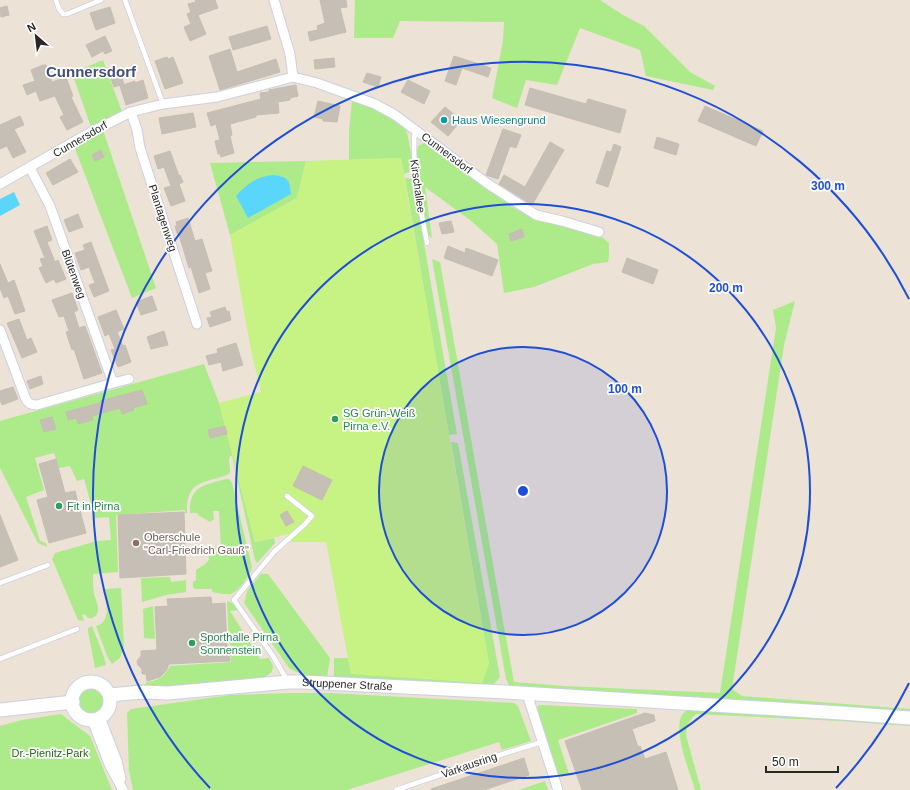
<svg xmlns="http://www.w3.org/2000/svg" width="910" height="790" viewBox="0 0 910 790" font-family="Arial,sans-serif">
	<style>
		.green { fill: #adea8a }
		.pitch { fill: #c6f384 }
		.water { fill: #5ad5fc }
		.building { fill: #c6bfb6; stroke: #c6beb0 }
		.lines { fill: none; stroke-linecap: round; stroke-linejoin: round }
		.service-casing { stroke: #cbd0e2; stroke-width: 6 }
		.minor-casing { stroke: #cbd0e2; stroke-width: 11 }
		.secondary-casing { stroke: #cbd0e2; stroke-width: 15 }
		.service { stroke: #fff; stroke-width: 4.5 }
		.minor { stroke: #fff; stroke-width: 9 }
		.secondary { stroke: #fff; stroke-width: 13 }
		.ring { fill: none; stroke: #1d4ed8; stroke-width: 2 }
		.culture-dot { fill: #0f9aa8; stroke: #fff; stroke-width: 1.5 }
		.leisure-dot { fill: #2e9e5b; stroke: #fff; stroke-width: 1.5 }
		.education-dot { fill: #8d6e63; stroke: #fff; stroke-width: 1.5 }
		.labels { text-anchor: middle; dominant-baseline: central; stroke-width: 3.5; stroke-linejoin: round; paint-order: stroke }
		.culture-label { font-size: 11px; fill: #0d838f; stroke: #fff; text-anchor: start }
		.street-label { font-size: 11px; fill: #272727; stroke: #fff }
		.leisure-label { font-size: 11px; fill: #27864d; stroke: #fff; text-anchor: start }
		.education-label { font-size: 11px; fill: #785e54; stroke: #fff; text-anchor: start }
		.park-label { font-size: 11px; fill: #256911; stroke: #fff }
		.district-label { font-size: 15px; font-weight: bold; fill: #434e7b; stroke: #fff }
		.centre { fill: #1d4ed8; stroke: #fff; stroke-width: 2 }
		.ring-label { font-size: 12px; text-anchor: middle; font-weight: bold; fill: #1d4ed8; stroke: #fff; stroke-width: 3.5; stroke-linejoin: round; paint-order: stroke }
	</style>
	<rect width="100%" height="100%" fill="#ece2d5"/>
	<path class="green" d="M355,0h245l23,15 21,11 46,46 25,14 -2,4 -67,-14 -6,-26 -60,-22 -23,57 -31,-5 -9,28 -25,-10 11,-57 1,-19 -104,-1 -7,17h-39z
		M103,60l19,52 -31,15 -19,-54z
		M352,101l23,8 30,17c3,11 10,35 4,46l-5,2 -3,-16 -52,2v-29z
		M103,130l53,158 -24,10 -58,-152z
		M424,143l7,3 81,61 22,12 65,16 10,8v12l-1,7 -15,2 -59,23 -30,6 -7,-49 -27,-24 -45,-33 7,51 -4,-3 -12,-77 2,-12z
		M306,161l-9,37 -67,37 -20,-72z
		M405,178l7,1 2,7 43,248 -8,1z
		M432,259l8,3 64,365 10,55 50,4 156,7 56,-365 -3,-18 22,-9 -11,44 -52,344 10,7 168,13v5l-400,-27 -4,-8z
		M204,364l15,39 36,139 19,-4 1,5 -18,20 -2,-3 -23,-104h-2c-3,6 2,12 -1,18 -23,10 -43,4 -42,39h-2v-3l-69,5 2,57 -25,2c0,7 0,14 1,20 2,7 9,20 -2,24 -4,1 -5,-1 -7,-4l-3,1 2,6 -6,-1 -26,-61 3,-6 42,-12 14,-1 -2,-23 -14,1 -11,-39 -7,2 -7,-15 -11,2 -5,-15 -19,5 9,32 -18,7 14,44 6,2 1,4 -9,-4 -38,-75v-47z
		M451,442l7,1 42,234 -6,7 -7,3 -153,-10v-19h14l3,16 138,-10z
		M226,479h3l3,4 20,84c-1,7 -14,25 -21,27 -5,1 -13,-1 -19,-2v-3h-16l-3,-1v-6l3,-2v-10l8,-5 5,-5 -1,-11 3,-1 10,-1 -2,-36h-6l1,8 -4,3 -12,-7 -1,-2h-7c-1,-27 14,-28 36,-34z
		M261,574h7l62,84 -3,19c-15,-1 -25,-1 -38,-9l-45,-65 3,-12z
		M170,577l1,5 15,-2v12l-20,3 -24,7 -1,-24z
		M121,588l3,59 -4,11 -8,6 -5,-8 -11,-30c16,-4 10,-24 9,-37z
		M227,601l5,2 6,7 -8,1 30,48 9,-1 4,8 -1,6 -9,6 -8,1 -131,12 2,-4 20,-3v-2c12,-1 19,-6 24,-16l61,-4v-17l-2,-1z
		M153,606l2,33 -11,-1 -1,-29z
		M92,626l12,31 2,8 -11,3 -7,-37v-3z
		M79 701a12 12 0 1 1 24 0a12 12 0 1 1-24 0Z
		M292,693h37l185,10 4,3 13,35 -29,9 -3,-8 -152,48h-214l-4,-19 -2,-58 4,-4 99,-14z
		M539,705l98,4v4l-79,27 11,34 -7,3 -4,-2 -21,-62 1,-6z
		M689,708l221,14v4l-70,-5 -144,-7c-7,6 -9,11 -10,21l15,55h-6c-5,-18 -21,-55 -14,-73 2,-4 5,-6 8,-9z
		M61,714l29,22 22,54h-112v-64l22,-6z
		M545,781l3,9h-29z"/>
	<path class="pitch" d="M401,158l88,506 -7,19 -131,-9 -25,-132h-34l-4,-8 -33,8 -36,-139 42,-11 -10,-42 -21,-115 67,-37 9,-37z"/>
	<path class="water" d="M272,175c16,2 17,3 19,19l-43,24 -12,-22c12,-13 19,-18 36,-21z
		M14,192l6,13 -20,11v-17z"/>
	<path class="building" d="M195,0h20l3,8 -20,7 8,19 -16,7 -6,-14 7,-3 -4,-10 4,-2 -3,-8 8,-2z
		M320,0h26l1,7 -7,1 6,24 -36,9 -2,-9 10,-2 -1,-4 8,-3z
		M7,6l2,9 -8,2 -1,-9z
		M110,7l5,16 -19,7 -6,-17z
		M267,26l4,13 -38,11 -4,-13z
		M105,36l7,15 -7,3 -2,-3 -11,6 -6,-12z
		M230,49l7,23 39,-13 4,13 -60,18 -11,-34z
		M454,56l37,12 -3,9 -26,-9 -6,17 -11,-4z
		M167,57l1,2 5,-2 10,26 -18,6 -10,-28z
		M334,58l1,9 -20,2 -1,-9z
		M43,65h3l6,17 14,-5 7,19 -2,1 12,25 -16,8 -7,-13 4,-2 -9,-19 -15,5 -4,-10 -9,4 -4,-10 12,-4 -4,-11z
		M119,70l5,14 -10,3 -5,-14z
		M367,73l14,4 -3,10 -15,-5z
		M143,80l5,18 -22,7 -6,-19 15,-5v2z
		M408,80l22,11 -6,13 -23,-12z
		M296,85l2,11 -8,2v2l-12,2 1,11 -23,2v2l-26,7 2,11 -2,1 4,17 -13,4 -1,-3h-2l-3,-13 5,-1 -4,-16 -5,2 -4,-13 54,-14 -1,-6 9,-1v-2z
		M530,88l56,16 2,-5 38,11 -6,23 -95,-28z
		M318,101l22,5 -3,16 -14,-1v-2l-9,-2z
		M705,106l58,25 -7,15 -58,-25z
		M445,107l10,8 -2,3 6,5 -11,13 -17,-14z
		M193,113l3,14 -34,7 -3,-16z
		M20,116l4,9 -10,4 12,23 -13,6 -6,-12 -7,3v-24z
		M503,129l18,6 -5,13 -6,-2 -12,33 -12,-4z
		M657,137l22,7 -3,11 -22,-7z
		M550,142l14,8 -32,55 -33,-21 5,-9 21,12z
		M614,144l7,3 -13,40 -12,-4 11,-32 4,1z
		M101,150l3,7 -9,4 -3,-6z
		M170,151l9,25 1,-1 3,7 -4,2 6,17 -14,5 -7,-18 7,-2 -7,-19 -6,2 -4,-13z
		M70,159l8,13 -25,13 -7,-12z
		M78,214l5,13 -14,5 -5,-12z
		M188,218l7,23 7,-2 10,32 -7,2 5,16 -11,4 -8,-26 -2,1 -10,-33 -1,1 -3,-10h2l-1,-4z
		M451,221l3,11 -12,2 -3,-11z
		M47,226l5,14 -5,2 8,20 3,-2 8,19 -10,4 -2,-4 -8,4 -7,-15 4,-2 -3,-7 5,-1 -11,-27z
		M522,229l2,8 -13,4 -2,-7z
		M91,242l18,49 -15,6 -5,-12 6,-2 -6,-16 -8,3 -6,-17 10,-3 -2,-5z
		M448,246l17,7 1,-5 32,12 -6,16 -48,-18z
		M627,258l31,12 -5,14 -31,-12z
		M0,264l8,19 6,-3 11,31 -10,3 -7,-18 -4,2 -4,-10z
		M72,293l6,17 -4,2 5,16 6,-2 17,47 -18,6 -10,-30 -2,1 -6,-18 3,-1 -5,-15 -5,1 -7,-17z
		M152,296l5,14 -16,5 -5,-13z
		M225,307l2,5 2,-1 2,9 -21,7 -3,-9 5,-1 -2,-5z
		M116,310l8,19 -7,3 6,14 2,-1 6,17 -13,5 -7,-17 4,-1 -6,-15 -4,2 -7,-19z
		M19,319l8,21 4,-2 6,14 -15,6 -15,-35z
		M164,331l4,14 -17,4 -4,-12z
		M236,343l7,22 -20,6 -2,-9 -12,3 -3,-9 12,-3 -1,-4z
		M41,376l2,8 -13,5 -3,-8z
		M13,387l5,12 -16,6 -2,-6v-8z
		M142,390l5,14 -14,4 1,2 -12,4 -2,-6 -28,8 1,4 -15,4 -2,-6 -8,2 -2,-8 34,-9v-2z
		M52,417l4,12 -12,3 -4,-12z
		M225,426l2,8 -17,4 -2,-8z
		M56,459l9,34 10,-2 11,42 -37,10 -12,-43 11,-3 -9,-33z
		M303,466l29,14 -10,20 -29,-14z
		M287,511l7,11 -8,4 -6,-11z
		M184,512l2,62 -66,4 -2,-63z
		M0,515l18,45 -18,7z
		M211,597l1,7 13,-1 2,44 2,-1 1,15 -61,3 -3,7 -6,6 -13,4 -1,-7h-4v-5l-4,-4 -1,-4 4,-5v-5l16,-1 -2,-43 13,-1 -1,-7z
		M645,713l9,2 1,6 -23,8 6,18 2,-1 5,13 21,-7 12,38h-96l-17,-49z
		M524,758l5,17 -45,15h-53v-1z"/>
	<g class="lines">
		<g class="service-casing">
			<path id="service" d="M56,0l3,9 4,5h4l34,-14
				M125,0l38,104
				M415,129c-4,39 5,76 12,114
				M287,496l25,20 -7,8 -31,28 -40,48 39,56 14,24
				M0,583l48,-18
				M0,659l77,-30
				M396,790l94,-32 52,-16"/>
		</g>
		<g class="minor-casing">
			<path id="minor" d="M274,0l16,54 3,23
				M131,112l6,18 3,18 57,176
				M0,184l91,-52 40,-20 32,-8 54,-7 76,-20 24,6 36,13 22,8 20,11 93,69 48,31 26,6 37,11
				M0,330l25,67c2,6 5,8 12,8l76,-22 -63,-177 -20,-38
				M113,383l16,-4
				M527,694l31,96
				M100,717l17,44 4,18
				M92,720l17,44 14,26"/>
		</g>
		<g class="secondary-casing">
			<g id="secondary">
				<circle cx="91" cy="701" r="19"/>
				<path id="s1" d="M109,695l33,-3 26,1 120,-11h15l202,10 336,21 69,5"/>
				<path d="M0,710l73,-8"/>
			</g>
		</g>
		<use href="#service" class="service"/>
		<use href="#minor" class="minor"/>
		<use href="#secondary" class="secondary"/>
	</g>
	<circle cx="523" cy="491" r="144" fill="#1d4ed8" fill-opacity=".12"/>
	<g class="ring">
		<circle cx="523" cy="491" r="144"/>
		<circle cx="523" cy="491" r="287"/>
		<path d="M909 683A431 431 0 0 1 836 788M210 788A431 431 0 1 1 909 299"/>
	</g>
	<circle class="culture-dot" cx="444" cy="120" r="4"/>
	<g class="leisure-dot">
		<circle cx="335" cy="419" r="4"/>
		<circle cx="59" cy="506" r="4"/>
		<circle cx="192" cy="643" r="4"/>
	</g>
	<circle class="education-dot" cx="136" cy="543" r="4"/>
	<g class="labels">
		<g class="culture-label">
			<text x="452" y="120">Haus Wiesengrund</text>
		</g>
		<g class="street-label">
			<text transform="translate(80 139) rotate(-30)">Cunnersdorf</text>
			<text transform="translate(447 153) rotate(37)">Cunnersdorf</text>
			<text transform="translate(418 186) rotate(82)">Kirschallee</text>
			<text transform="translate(163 218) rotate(72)">Plantagenweg</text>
			<text transform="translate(74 274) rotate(70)">Blütenweg</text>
			<text stroke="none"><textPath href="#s1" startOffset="239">Struppener Straße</textPath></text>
			<text transform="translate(469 765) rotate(-19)">Varkausring</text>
		</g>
		<g class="leisure-label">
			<text x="343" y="413">SG Grün-Weiß<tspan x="343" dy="13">Pirna e.V.</tspan></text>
			<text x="67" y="506">Fit in Pirna</text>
			<text x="200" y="637">Sporthalle Pirna<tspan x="200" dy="13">Sonnenstein</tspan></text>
		</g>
		<g class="education-label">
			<text x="144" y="537">Oberschule<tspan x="144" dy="13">"Carl-Friedrich Gauß"</tspan></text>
		</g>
		<g class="park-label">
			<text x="50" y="753">Dr.-Pienitz-Park</text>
		</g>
		<g class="district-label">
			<text x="91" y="71">Cunnersdorf</text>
		</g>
	</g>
	<circle cx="523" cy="491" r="6" class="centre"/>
	<g class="ring-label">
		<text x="828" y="190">300 m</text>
		<text x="726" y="292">200 m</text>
		<text x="625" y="393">100 m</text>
	</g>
	<g transform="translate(36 36) rotate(332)" stroke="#ffffff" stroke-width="3" paint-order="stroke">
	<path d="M0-3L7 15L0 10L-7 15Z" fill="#272727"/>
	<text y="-6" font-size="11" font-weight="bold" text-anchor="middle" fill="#272727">N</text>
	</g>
	<path d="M766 766v6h72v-6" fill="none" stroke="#272727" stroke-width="2"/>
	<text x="772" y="766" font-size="12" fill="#272727" stroke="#ffffff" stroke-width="3" paint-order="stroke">50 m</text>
</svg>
